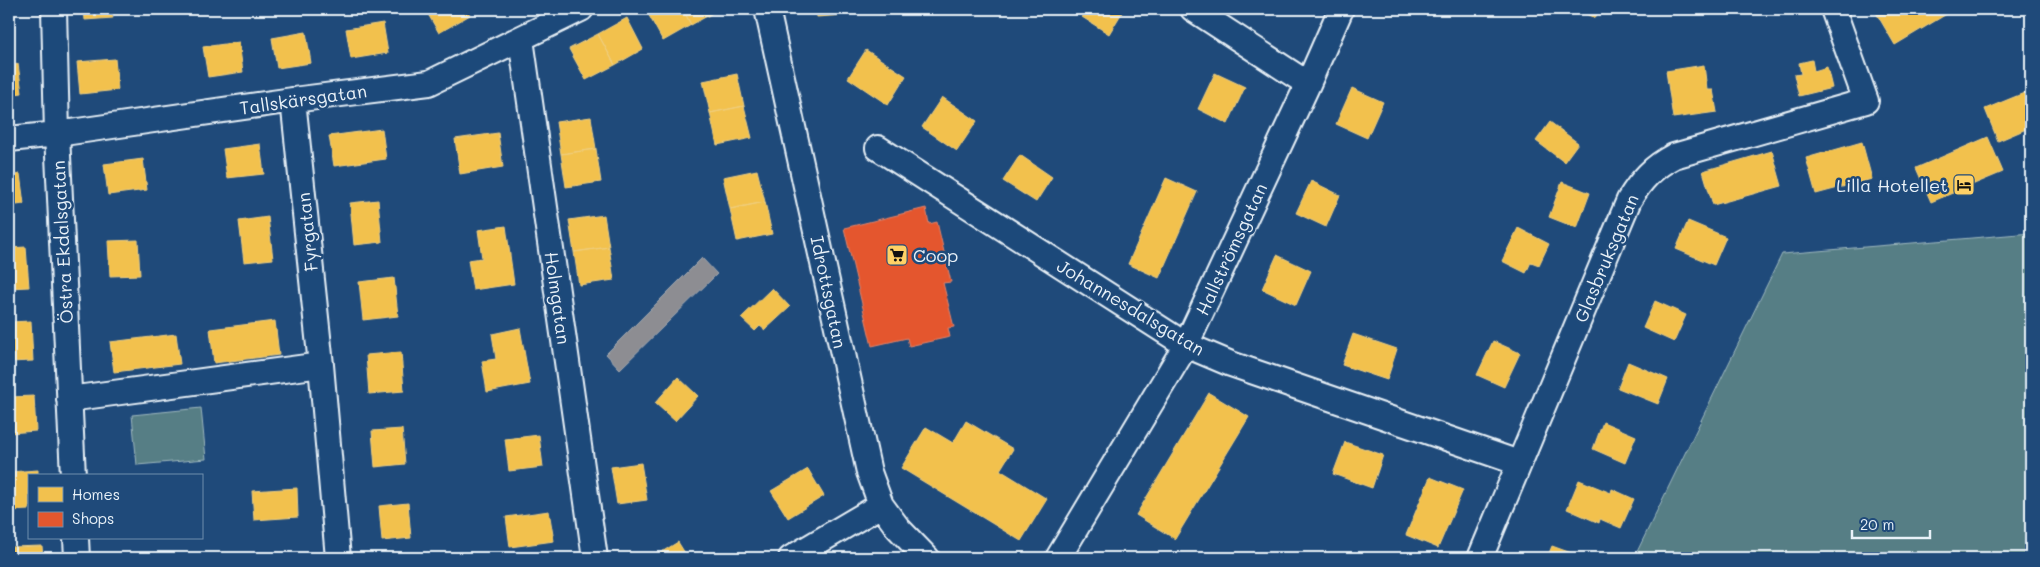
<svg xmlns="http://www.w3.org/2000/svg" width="2040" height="567" viewBox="0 0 2040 567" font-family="Mali,sans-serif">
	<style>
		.green { fill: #567e85; stroke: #9fb8be }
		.homes { fill: #f2c14e; stroke: #efcf81 }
		.shops { fill: #e4572e; stroke: #e5856b }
		.industry { fill: #8d8d92; stroke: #a8abb1 }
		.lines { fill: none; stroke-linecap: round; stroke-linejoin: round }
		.street-casing { stroke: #e8f1f8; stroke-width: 28 }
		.street { stroke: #1f4a7a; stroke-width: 24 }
		.labels { text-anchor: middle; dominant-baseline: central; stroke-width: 5; stroke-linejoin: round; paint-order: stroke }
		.street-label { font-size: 18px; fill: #e8f1f8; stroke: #1f4a7a }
		.poi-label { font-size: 18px; fill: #e8f1f8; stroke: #1f4a7a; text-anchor: end }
	</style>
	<rect width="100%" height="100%" fill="#1f4a7a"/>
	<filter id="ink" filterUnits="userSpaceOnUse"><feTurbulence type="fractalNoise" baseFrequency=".02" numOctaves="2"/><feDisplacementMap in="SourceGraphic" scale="10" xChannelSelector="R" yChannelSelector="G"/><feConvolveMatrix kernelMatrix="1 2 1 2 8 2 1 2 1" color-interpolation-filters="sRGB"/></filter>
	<g filter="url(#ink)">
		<path class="green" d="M2031,233v325h-397l148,-304z
			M201,408l5,51 -69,6 -5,-50z"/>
		<path class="homes" d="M84,9h28l1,9 -28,2z
			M425,9h41l4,6 -31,18z
			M648,9h35l8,16 -28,16 -17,-31z
			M683,9h37l-29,16z
			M816,9h27v6l-26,2z
			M1088,9h32l3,2 -14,23 -27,-17z
			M1575,9h25l-5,9z
			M1880,9h75l-60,36 -20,-34z
			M627,18l16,31 -28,16 -17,-31z
			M383,23l5,30 -37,6 -5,-30z
			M306,32l5,31 -34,5 -5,-30z
			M598,34l17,31 -29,15 -17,-31z
			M239,42l4,30 -35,5 -5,-30z
			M866,50l40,26 -18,29 -40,-27z
			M115,59l3,31 -38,4 -3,-32z
			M1812,60l2,11 13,-4 5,21 -33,8 -5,-21 7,-1 -2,-11z
			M18,64l4,29 -13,2v-29z
			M1704,65l3,25h6l4,22 -44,6 -7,-47z
			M1215,73l30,14 -17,37 -30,-15z
			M737,74l7,32 -34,7 -7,-32z
			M1352,88l31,14 -16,36 -31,-14z
			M2029,91l2,4v32l-33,14 -13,-32z
			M942,97l35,24 -20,30 -35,-24z
			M744,106l8,32 -35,7 -7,-32z
			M591,117l5,32 -35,5 -5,-32z
			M1550,122l28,21 -14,19 -28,-21z
			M382,129l4,30 -52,7 -5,-30z
			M498,133l5,34 -43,7 -5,-35z
			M1988,137l15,35 -72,30 -15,-34z
			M1862,142l10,37 -56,15 -10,-36z
			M260,144l4,30 -37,4 -4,-29z
			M596,149l5,33 -35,5 -5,-33z
			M1772,151l10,35 -69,19 -10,-34z
			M1020,155l32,22 -16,25 -33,-21z
			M143,159l4,31 -39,5 -4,-31z
			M757,170l8,32 -35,7 -7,-32z
			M20,174l4,30 -15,2v-30z
			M1166,178l31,14 -38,86 -31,-14z
			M1311,181l29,14 -14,32 -30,-14z
			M1562,182l28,11 -13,35 -28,-11z
			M378,200l4,42 -28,3 -4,-42z
			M765,202l7,32 -35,7 -7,-32z
			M604,215l5,32 -35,5 -5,-32z
			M268,217l5,42 -29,3 -5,-41z
			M1688,221l38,16 -12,28 -38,-16z
			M506,226l8,58 -41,6 -5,-30 14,-2 -4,-28z
			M1518,228l31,16 -10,21 -8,-3 -5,11 -24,-12z
			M138,240l2,35 -30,1 -2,-35z
			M26,247l3,40 -20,1v-40z
			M609,247l5,33 -35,5 -5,-33z
			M1277,255l34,16 -15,34 -34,-16z
			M394,278l4,38 -35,4 -4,-38z
			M772,288l18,19 -25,23 -5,-4 -5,5 -14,-13z
			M1655,301l31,14 -12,27 -31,-14z
			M31,321l2,40 -24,1v-40z
			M275,321l4,34 -65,8 -4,-34z
			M520,328l10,56 -43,8 -5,-31 14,-2 -4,-25z
			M176,334l4,30 -66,8 -4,-30z
			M1353,334l44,15 -10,31 -45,-15z
			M1493,341l27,12 -16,34 -27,-12z
			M401,352l3,39 -35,3 -3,-39z
			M1628,362l40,17 -10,25 -40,-16z
			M678,377l20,19 -23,25 -20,-18z
			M1209,393l40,24 -74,122 -39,-24z
			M34,396l2,35 -27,2v-36z
			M966,421l47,28 -13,21 47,29 -26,42 -120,-73 25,-41 27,16z
			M1603,422l33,14 -11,27 -32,-14z
			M402,429l3,35 -30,3 -3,-36z
			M539,435l4,32 -34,4 -4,-32z
			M1345,442l38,13 -11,33 -39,-14z
			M641,463l6,37 -30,4 -6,-37z
			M808,469l16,27 -36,22 -17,-27z
			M38,470v6h-9v34l-19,1 -1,-39z
			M1430,477l33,13 -25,58 -32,-13z
			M1579,480l32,13 1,-4 22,10 -13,29 -21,-9 -1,4 -32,-14z
			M297,488l1,29 -44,3 -2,-29z
			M408,503l3,35 -29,3 -3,-35z
			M549,511l5,30 -44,6 -4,-30z
			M678,542l10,16h-36z
			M42,546l1,12h-31l-1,-11z
			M1552,546l33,12h-38z"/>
		<path class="shops" d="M926,208l3,16 8,-2 14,60 -8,1 11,44 -6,1 2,9 -41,9 -2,-8 -35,8 -28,-118z"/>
		<path class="industry" d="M702,258l15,16 -97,95 -14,-15z"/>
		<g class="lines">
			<g class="street-casing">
				<path id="street" d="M54,9l3,125 16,342
					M767,9l102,463 12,33 17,23 29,30
					M1193,9l115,75
					M521,39l74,519
					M293,100l28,265 17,193
					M9,139l48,-5 236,-34 136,-17 152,-74
					M878,148l308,197 45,19 288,99
					M69,399l252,-34
					M76,538l1,20
					M791,558l90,-53
					M1058,558l128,-213 122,-261 33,-75
					M1480,558l149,-358c12,-20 24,-33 45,-44l192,-55 -33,-92"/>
			</g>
			<use href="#street" class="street"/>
		</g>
	</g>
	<defs>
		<g id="hotel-square" transform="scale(1.125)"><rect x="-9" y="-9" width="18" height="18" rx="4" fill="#ffd166" stroke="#1f4a7a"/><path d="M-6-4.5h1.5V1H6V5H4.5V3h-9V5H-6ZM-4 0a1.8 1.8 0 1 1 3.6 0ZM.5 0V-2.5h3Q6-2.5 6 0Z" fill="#111"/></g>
		<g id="supermarket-square" transform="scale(1.125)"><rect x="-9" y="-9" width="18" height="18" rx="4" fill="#ffd166" stroke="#1f4a7a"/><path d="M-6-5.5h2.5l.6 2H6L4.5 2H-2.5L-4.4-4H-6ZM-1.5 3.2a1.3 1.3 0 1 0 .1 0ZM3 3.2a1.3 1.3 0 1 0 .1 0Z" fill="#111"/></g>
	</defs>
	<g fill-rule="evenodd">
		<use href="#hotel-square" x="1964" y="185"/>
		<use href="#supermarket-square" x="897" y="255"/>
	</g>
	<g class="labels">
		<g class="street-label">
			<text transform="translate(303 99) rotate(-8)">Tallskärsgatan</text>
			<text transform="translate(307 232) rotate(-96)">Fyrgatan</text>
			<text transform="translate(62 242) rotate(-93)">Östra Ekdalsgatan</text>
			<text transform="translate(1231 249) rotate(-65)">Hallströmsgatan</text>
			<text transform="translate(1606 258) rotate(-67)">Glasbruksgatan</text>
			<text transform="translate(829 292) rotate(78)">Idrottsgatan</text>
			<text transform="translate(558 298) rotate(82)">Holmgatan</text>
			<text transform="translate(1131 307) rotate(31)">Johannesdalsgatan</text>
		</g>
		<g class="poi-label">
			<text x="1948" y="185">Lilla Hotellet</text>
			<text x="913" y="255" text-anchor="start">Coop</text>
		</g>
	</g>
	<rect width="2040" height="567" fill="none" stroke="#1f4a7a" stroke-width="30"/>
	<rect x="15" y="15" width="2010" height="537" fill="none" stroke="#e8f1f8" stroke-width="2" filter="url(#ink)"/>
	<rect x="28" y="474" width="175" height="65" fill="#1f4a7a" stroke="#6f8dac"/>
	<rect x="38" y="487" width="25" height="15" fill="#f2c14e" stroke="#6f8dac"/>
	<text x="72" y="500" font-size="15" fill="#e8f1f8">Homes</text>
	<rect x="38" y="512" width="25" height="15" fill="#e4572e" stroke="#6f8dac"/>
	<text x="72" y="524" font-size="15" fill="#e8f1f8">Shops</text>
	<path d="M1852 530v8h78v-8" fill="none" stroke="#e8f1f8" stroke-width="2.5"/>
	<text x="1860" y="530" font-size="15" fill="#e8f1f8" stroke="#1f4a7a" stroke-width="4" paint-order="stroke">20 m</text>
</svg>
